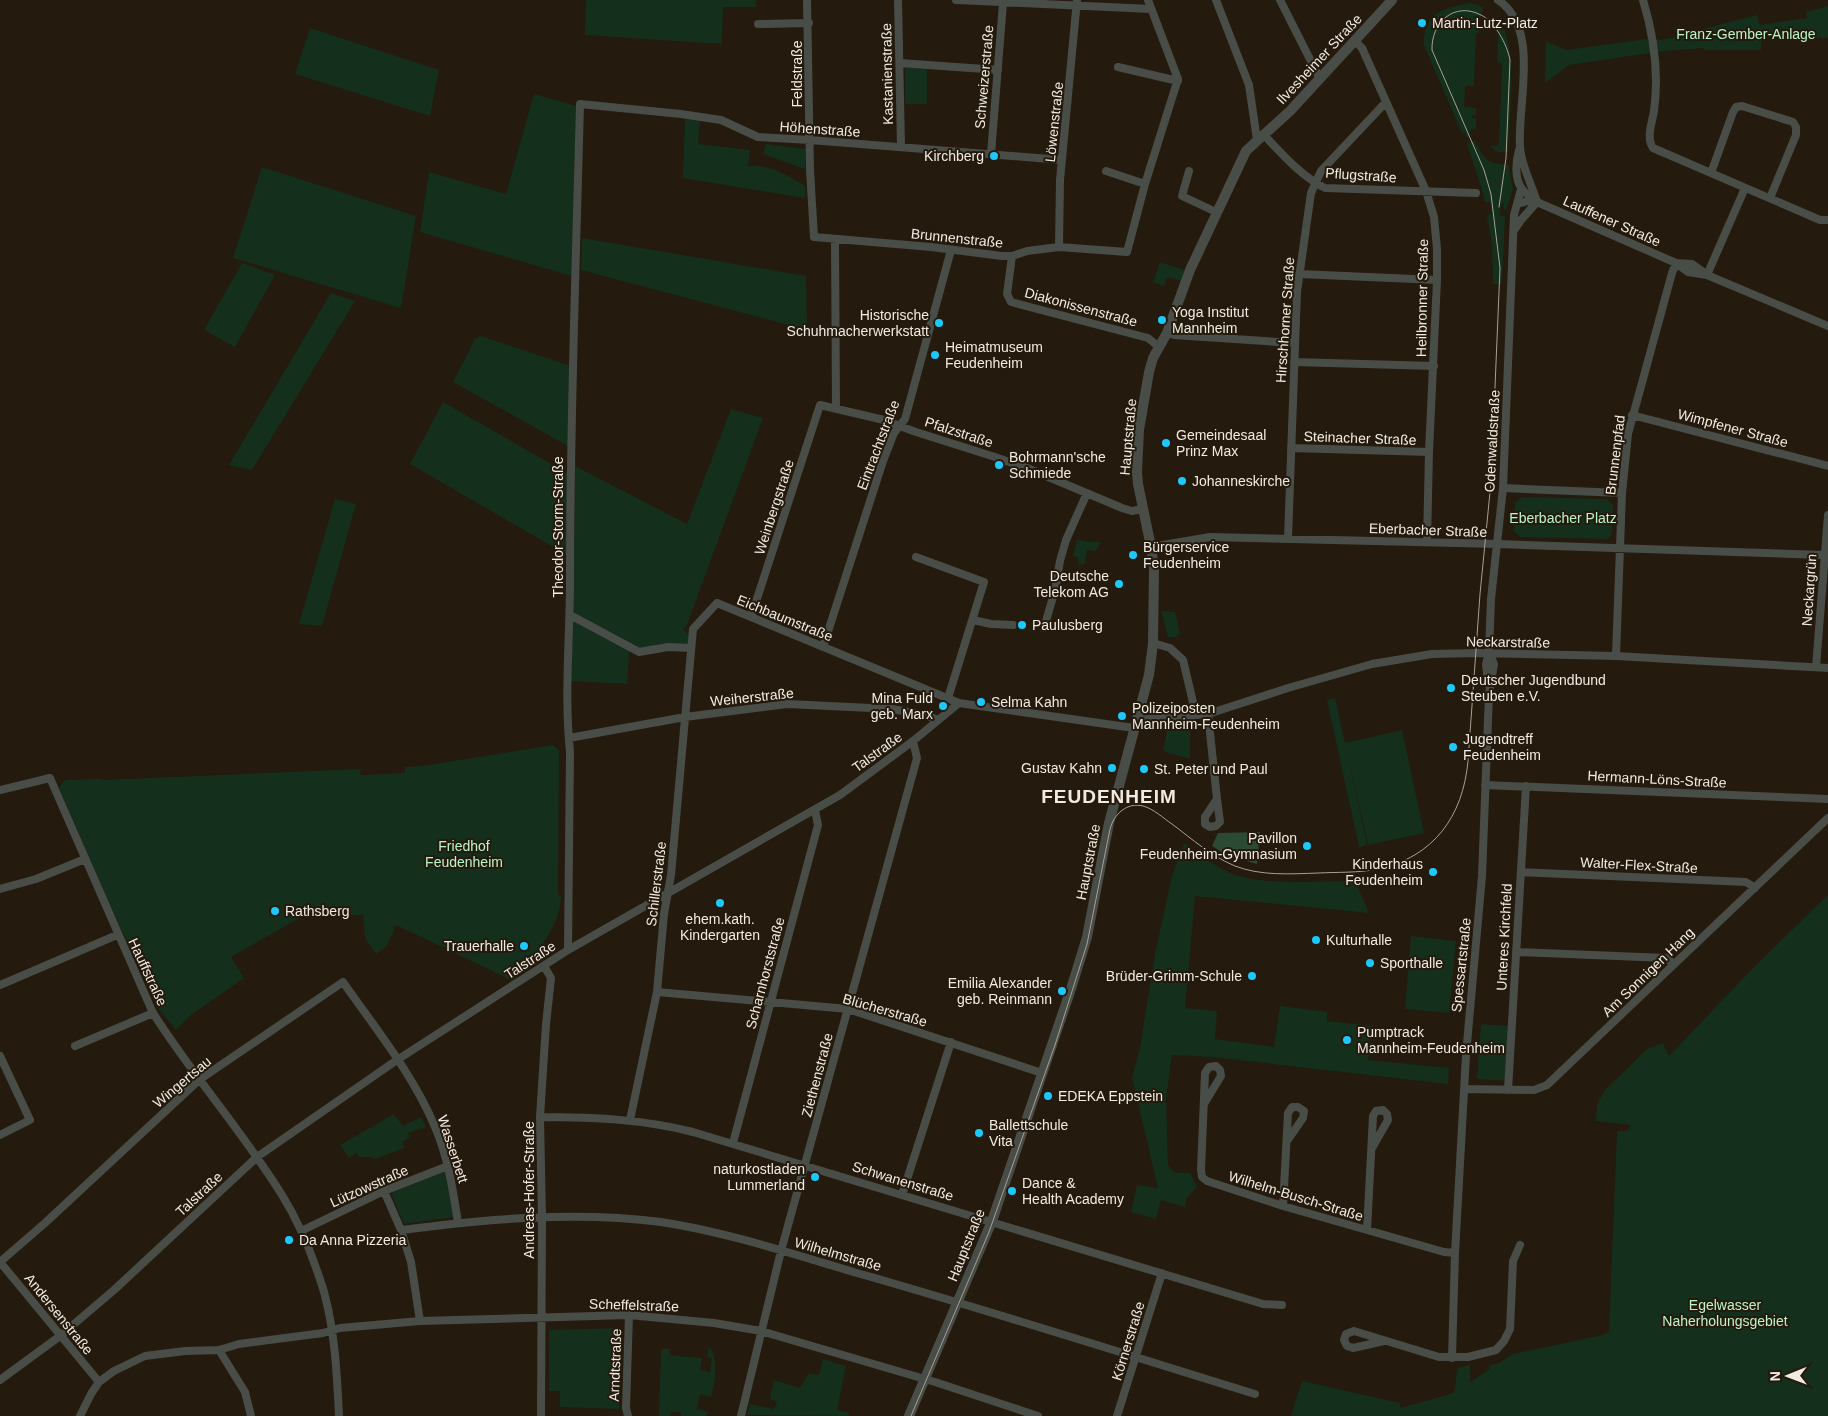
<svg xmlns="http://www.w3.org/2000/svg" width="1828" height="1416" viewBox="0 0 1828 1416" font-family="Helvetica,sans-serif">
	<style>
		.green { fill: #152f1d }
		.forest { fill: #2a4a33 }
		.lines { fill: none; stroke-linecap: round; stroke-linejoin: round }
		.minor { stroke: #494d47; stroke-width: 8 }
		.tertiary { stroke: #494d47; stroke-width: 10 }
		.tram { stroke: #a8a096; stroke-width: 1 }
		.poi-dot { fill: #1cc9fc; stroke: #241a0d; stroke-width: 2 }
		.labels { text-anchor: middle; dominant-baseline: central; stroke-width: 4; stroke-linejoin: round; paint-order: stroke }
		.poi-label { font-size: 14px; fill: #f2ebe2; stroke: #241a0d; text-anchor: start }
		.park-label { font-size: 14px; fill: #baf5ca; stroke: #241a0d }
		.street-label { font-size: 14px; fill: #f2ebe2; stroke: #241a0d }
		.district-label { font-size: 19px; font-weight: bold; letter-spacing: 1px; fill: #f2ebe2; stroke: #241a0d }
	</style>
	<rect width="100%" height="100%" fill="#241a0d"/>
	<path class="green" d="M586,0h170v7h-33l-1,37 -137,-9z
		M1471,3l13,4 -5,11v15h-3l-2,53h-9l-1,21 12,1v7h-4v3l4,1v10l-7,2 1,5 -3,2 -2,-5h-3l-38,-88c-1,-31 19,-38 47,-42z
		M1828,6v32h-19l-1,-6 -46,5 -1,13h-56l-1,-2 -41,3 -94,14 -24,18 1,-42 20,9 81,-11 14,1 42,-9v-2l54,-14 3,10 47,-7 -1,-6z
		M1499,20c20,28 10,96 9,132h-11l-7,-6h9l3,-81 -1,-3 -3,1 -1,-3z
		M310,28l129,42 -9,46 -135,-42z
		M905,67l22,1v36h-22z
		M534,94l42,12 -4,170 -152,-44 9,-60 77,22z
		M685,118l15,2 -2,24 52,6 -2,16c21,-2 40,10 57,20v12l-122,-20z
		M1475,140l1,5 2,1c8,17 13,17 31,19l4,25 -7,20h-2v-7l-3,1 -1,12h5l-3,68h-9l-1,-38 -5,-31 5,-1 -2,-12h-5l-3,-13 -15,-45z
		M766,144l39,5v20l-42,-15z
		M262,167l154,49 -15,92 -168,-50z
		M582,238l224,38 1,54 -226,-60z
		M1160,262l24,8 -3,11 -14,-4 -3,9 -11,-4z
		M242,263l33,12 -40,72 -31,-17z
		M331,293l24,8 -103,169 -23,-5z
		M481,336l87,29 2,4 -2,77 -115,-64 22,-43z
		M443,402l126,72 -2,81 -157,-91z
		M731,409l32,9 -76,207 -4,4 7,7 -1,6 -3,3 -23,-2 -22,6 -6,-4 -6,7 -2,32 -57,-3 3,-55 2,-160 112,58z
		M1522,497l85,2 6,6 -1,29 -4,5 -87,-2 -7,-5 1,-29z
		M335,499l21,5 -34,122 -23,-2z
		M1077,539l11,3h13l-5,9 -9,-1 -3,15 -5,-1 -2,-7 -4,-1z
		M1161,611l14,1 5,22 -5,3h-7z
		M1335,698l10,45 57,-13 22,103 -56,12 -20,-89 19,89 -8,2 -32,-147z
		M1190,723v36l-27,-8 5,-25z
		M553,745l6,5 -1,144 3,3c-2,35 -28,58 -48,84l-117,-56 -10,22 -10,7 -11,-16 -2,-23 -60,1 -72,41 13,21 -53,37 -15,15 -17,-21 -50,-106 -50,-116 7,-7 36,-1 -1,2 1,-1 258,-11 1,6 44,-2v-6l17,-1z
		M1184,843c18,13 37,29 59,34 31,8 79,4 112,4l14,32 -174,-17 -10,112 32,3 -2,28 59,8 6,-41 47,6v9l45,5 -4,34 81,8 -1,16 -236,-27 -40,-2 -6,44 2,66 6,7 16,1 7,13 -10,12 -2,9 -24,-7 -5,19 -25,-7 6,-27 21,3 -26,-111 8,-29 15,-94 17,-78z
		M1828,895v521h-537l11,-35 98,22v5l51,-14 4,-3 2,-21 3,-3 10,-2v17l20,-13v-4l9,-2 14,-9 90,-19 6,-3 8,-201h10l4,-6 -35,-4 1,-16 7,-14 43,-42 16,-6 6,13 88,-92z
		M1411,936l45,5 -7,72 -44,-4z
		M1481,1024l30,2 -2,55 -32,-2z
		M394,1114l9,12 18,-9 5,10 -18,6 2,5 -7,3 1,7 -29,11 -4,-2h-12l-2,-4 -8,5 -9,-13z
		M446,1171l8,46 -50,7 -13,-31z
		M620,1328l-1,81 -59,-2v-16h-11v-61z
		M709,1346c11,17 6,33 2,51l-11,-3 -3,15 11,3 -1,4h-26v-4h-10l-1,4h-11l2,-67h9v6l32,3 -2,12 10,2 2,-14 -5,-1z
		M823,1359l23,7 -9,44 13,3 -1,3 -102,-1 3,-11 24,5 3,-7 -7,-3 4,-19 26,8 9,-15 10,2z"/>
	<path class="forest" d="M1260,832l-3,32 -31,-9 -14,-9 6,-13z"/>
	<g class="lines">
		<path class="minor" d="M807,0l3,170 4,67 117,10 71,9h10l15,-5 32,-4 68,5 18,-68 33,-105 -30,-79
			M898,0l3,147
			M956,0l195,9
			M1216,0l33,85 8,55
			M1280,0l40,79
			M1498,0c43,29 19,103 22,147 1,18 12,38 17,55
			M1643,0c11,36 16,74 11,111 -2,12 -8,27 -1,37l167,72h8
			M758,24l51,-1
			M1355,41l7,7 64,143 8,26 3,32v31l-8,172 -2,90
			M900,63l98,7
			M1118,67l60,14
			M1264,135c18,19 37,41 61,53l151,5
			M1519,150c-3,11 -5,29 3,39 4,5 10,9 15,13
			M991,154l12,-151
			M1106,171l39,13
			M1189,171l-7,25 34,16
			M1711,173l22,-61 3,-5 6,-1 51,16 3,5v8l-26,63
			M1517,204l11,-3 9,1 139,61 12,9 19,3 121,51
			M1515,229l6,-9 16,-18
			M835,240l1,168
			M1059,247l1,-67 17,-180
			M1012,256l-5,38 4,8 137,36 11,9
			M1676,263l16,1 14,10
			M1299,274l138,6
			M1707,275l38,-87
			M1167,333l7,2 120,8
			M1294,362l140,4
			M1632,415l196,51
			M1291,448l138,4
			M1503,488l119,5
			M1288,538l9,-246 14,-99 10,-22 65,-69
			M1151,547l59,-10 288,7 326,11
			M916,557l68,25 -36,116
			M570,615l69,37 29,-5 23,1
			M751,617l69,-212 64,15 32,12 79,25 32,11 95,40 10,3 11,-2
			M973,620l18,4 22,1
			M1044,628l11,-38 5,-29 6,-21 21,-47
			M1153,643l17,5 13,12 13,55
			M823,647l60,-186 11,-28 11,-14 46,-169
			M1616,656l6,-163 6,-59 44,-161 4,-10
			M1816,667l12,-152
			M1488,684l-2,-20 3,-11 2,-54 12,-111 11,-273 7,-26
			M1208,714l9,85 -12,18v7l5,3 6,-1 4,-4 -3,-23
			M1137,720l71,-6 80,-26 84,-24 60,-10 46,-1 138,3 212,12
			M569,738l116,-21 102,-13 105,5 33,6 13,5
			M1485,785l343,14
			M0,790l50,-12 103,235c40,63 90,119 129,182 18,29 32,64 42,97 11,40 13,83 15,124
			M1521,872l225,10 9,6
			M0,889l36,-10 49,-20
			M568,950l2,-198c-6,-57 0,-115 0,-173 0,-159 6,-317 10,-475l101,10 40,6 37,17 52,3 252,20
			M1516,952l150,6 8,6
			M0,985l117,-50
			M657,992l191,17 194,64
			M75,1046l78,-33
			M0,1056l30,64 -30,15
			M1464,1089l70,1 13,-5 281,-267
			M1508,1090l18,-304
			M1204,1104l17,-28 -1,-6 -4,-4 -7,1 -4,6 -4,97 1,7 5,4 76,25 161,46 11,1
			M540,1117c53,0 101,2 153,15l570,172 19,1
			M630,1120l27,-128 7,-78 7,-39 22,-246 24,-26 242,100 175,25
			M733,1143l85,-318 -3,-15
			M384,1191l17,39 10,32 9,59
			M902,1195l49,-153
			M1283,1206l5,-93 4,-6h6l6,4 -1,7 -16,23
			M401,1230c85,-11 174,-19 260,-8 66,10 132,32 196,51 134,38 265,80 398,121
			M1367,1230l6,-114 3,-5 7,-1 4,4 1,6 -16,28
			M301,1231l83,-40 64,-25
			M1384,1341l-31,7 -6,-2 -3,-6 2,-6 8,-3 85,26h29l28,-7 8,-9 6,-12 3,-68 7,-16
			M219,1350l26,42 6,24
			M1452,1358l3,-105 11,-198 16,-179 7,-182 5,-30 -5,-11
			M0,1380l60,-44 54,-46 143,-133 140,-97 171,-110 272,-155 73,-54 46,-38
			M99,1382l-99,-120 45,-39 154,-143 144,-98c32,46 70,92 92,145 13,30 18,63 23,96
			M80,1416l11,-22 8,-12 15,-11 31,-15 40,-5 34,-1 20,-6 84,-11 17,-5 80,-7 209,-6 85,8 47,8 174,51 103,34
			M541,1416l1,-198 -2,-101 6,-93 5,-46 -7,-12
			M628,1416l-2,-8 3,-93
			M741,1416l40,-165 136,-493 -4,-17
			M1117,1416l45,-143"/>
		<path class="tertiary" d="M909,1416l83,-195 79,-232 16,-52 22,-114 40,-148 4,-32 1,-75 -3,-21 -13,-63 -1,-12 2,-42 10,-58 4,-14 14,-25 23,-63 56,-119 44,-40 102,-111"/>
		<path class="tram" d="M911,1416l78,-184 66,-187 32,-101 23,-115c4,-15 17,-27 33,-23 11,3 20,12 29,18 20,15 39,32 63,42 26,10 55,8 83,7 20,-1 40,0 60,-4 56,-12 85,-53 90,-108l12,-167 11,-112 9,-214 -9,-74 -7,-24 -52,-120c-1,-27 22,-49 49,-35 14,7 26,29 29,45l-4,98 -7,49"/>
	</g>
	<g class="poi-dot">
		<circle cx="1422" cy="23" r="5"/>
		<circle cx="994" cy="156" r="5"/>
		<circle cx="1162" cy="320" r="5"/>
		<circle cx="939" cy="323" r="5"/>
		<circle cx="935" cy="355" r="5"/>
		<circle cx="1166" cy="443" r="5"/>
		<circle cx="999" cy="465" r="5"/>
		<circle cx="1182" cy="481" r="5"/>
		<circle cx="1133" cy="555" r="5"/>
		<circle cx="1119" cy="584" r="5"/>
		<circle cx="1022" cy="625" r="5"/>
		<circle cx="1451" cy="688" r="5"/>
		<circle cx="981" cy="702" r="5"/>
		<circle cx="943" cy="706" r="5"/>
		<circle cx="1122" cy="716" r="5"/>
		<circle cx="1453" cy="747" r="5"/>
		<circle cx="1112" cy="768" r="5"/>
		<circle cx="1144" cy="769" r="5"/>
		<circle cx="1307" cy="846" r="5"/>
		<circle cx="1433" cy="872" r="5"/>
		<circle cx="720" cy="903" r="5"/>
		<circle cx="275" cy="911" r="5"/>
		<circle cx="1316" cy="940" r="5"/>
		<circle cx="524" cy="946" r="5"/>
		<circle cx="1370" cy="963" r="5"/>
		<circle cx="1252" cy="976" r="5"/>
		<circle cx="1062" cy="991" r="5"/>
		<circle cx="1347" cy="1040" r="5"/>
		<circle cx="1048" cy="1096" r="5"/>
		<circle cx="979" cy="1133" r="5"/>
		<circle cx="815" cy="1177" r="5"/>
		<circle cx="1012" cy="1191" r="5"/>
		<circle cx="289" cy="1240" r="5"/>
	</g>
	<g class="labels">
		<g class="poi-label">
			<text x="1432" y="23">Martin-Lutz-Platz</text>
			<text x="984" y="156" text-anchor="end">Kirchberg</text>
			<text x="1172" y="312">Yoga Institut<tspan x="1172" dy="16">Mannheim</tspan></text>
			<text x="929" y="315" text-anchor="end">Historische<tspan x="929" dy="16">Schuhmacherwerkstatt</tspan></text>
			<text x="945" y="347">Heimatmuseum<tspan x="945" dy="16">Feudenheim</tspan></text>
			<text x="1176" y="435">Gemeindesaal<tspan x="1176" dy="16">Prinz Max</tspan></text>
			<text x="1009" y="457">Bohrmann'sche<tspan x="1009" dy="16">Schmiede</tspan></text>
			<text x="1192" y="481">Johanneskirche</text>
			<text x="1143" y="547">Bürgerservice<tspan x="1143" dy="16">Feudenheim</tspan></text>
			<text x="1109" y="576" text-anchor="end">Deutsche<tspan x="1109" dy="16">Telekom AG</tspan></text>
			<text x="1032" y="625">Paulusberg</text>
			<text x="1461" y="680">Deutscher Jugendbund<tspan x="1461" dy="16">Steuben e.V.</tspan></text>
			<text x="933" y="698" text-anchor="end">Mina Fuld<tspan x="933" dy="16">geb. Marx</tspan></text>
			<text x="991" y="702">Selma Kahn</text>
			<text x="1132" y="708">Polizeiposten<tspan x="1132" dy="16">Mannheim-Feudenheim</tspan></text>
			<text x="1463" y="739">Jugendtreff<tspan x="1463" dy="16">Feudenheim</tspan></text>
			<text x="1102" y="768" text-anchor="end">Gustav Kahn</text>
			<text x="1154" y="769">St. Peter und Paul</text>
			<text x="1297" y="838" text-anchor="end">Pavillon<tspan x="1297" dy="16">Feudenheim-Gymnasium</tspan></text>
			<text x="1423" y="864" text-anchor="end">Kinderhaus<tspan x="1423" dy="16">Feudenheim</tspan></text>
			<text x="285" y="911">Rathsberg</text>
			<text x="720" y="919" text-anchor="middle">ehem.kath.<tspan x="720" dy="16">Kindergarten</tspan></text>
			<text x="1326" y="940">Kulturhalle</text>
			<text x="514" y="946" text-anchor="end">Trauerhalle</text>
			<text x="1380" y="963">Sporthalle</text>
			<text x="1242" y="976" text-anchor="end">Brüder-Grimm-Schule</text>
			<text x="1052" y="983" text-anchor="end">Emilia Alexander<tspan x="1052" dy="16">geb. Reinmann</tspan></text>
			<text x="1357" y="1032">Pumptrack<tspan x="1357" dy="16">Mannheim-Feudenheim</tspan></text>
			<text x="1058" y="1096">EDEKA Eppstein</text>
			<text x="989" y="1125">Ballettschule<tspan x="989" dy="16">Vita</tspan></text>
			<text x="805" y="1169" text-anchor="end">naturkostladen<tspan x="805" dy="16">Lummerland</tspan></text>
			<text x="1022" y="1183">Dance &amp;<tspan x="1022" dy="16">Health Academy</tspan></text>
			<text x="299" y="1240">Da Anna Pizzeria</text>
		</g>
		<g class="park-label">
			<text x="1746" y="34">Franz-Gember-Anlage</text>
			<text x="1563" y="518">Eberbacher Platz</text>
			<text x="464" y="846">Friedhof<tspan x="464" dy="16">Feudenheim</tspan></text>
			<text x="1725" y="1305">Egelwasser<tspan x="1725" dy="16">Naherholungsgebiet</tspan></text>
		</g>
		<g class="street-label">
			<text transform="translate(1319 59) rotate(-47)">Ilvesheimer Straße</text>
			<text transform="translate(797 74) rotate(-90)">Feldstraße</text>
			<text transform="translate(887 74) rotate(-91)">Kastanienstraße</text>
			<text transform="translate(984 77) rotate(-85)">Schweizerstraße</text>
			<text transform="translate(1054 122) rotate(-84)">Löwenstraße</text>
			<text transform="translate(820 129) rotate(4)">Höhenstraße</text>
			<text transform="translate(1361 175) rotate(4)">Pflugstraße</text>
			<text transform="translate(1612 221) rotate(24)">Lauffener Straße</text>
			<text transform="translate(957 238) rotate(6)">Brunnenstraße</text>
			<text transform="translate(1422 298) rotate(-89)">Heilbronner Straße</text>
			<text transform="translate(1081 307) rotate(15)">Diakonissenstraße</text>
			<text transform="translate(1285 320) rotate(-86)">Hirschhorner Straße</text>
			<text transform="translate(1733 428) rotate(15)">Wimpfener Straße</text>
			<text transform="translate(959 432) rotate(18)">Pfalzstraße</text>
			<text transform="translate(1128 437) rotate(-85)">Hauptstraße</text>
			<text transform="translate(1360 438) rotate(2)">Steinacher Straße</text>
			<text transform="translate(1492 441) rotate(-87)">Odenwaldstraße</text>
			<text transform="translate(878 445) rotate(-69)">Eintrachtstraße</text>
			<text transform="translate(1615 455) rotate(-83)">Brunnenpfad</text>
			<text transform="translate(774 507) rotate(-72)">Weinbergstraße</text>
			<text transform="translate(558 527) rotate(-90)">Theodor-Storm-Straße</text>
			<text transform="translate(1428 530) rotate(2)">Eberbacher Straße</text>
			<text transform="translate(1809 590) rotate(-86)">Neckargrün</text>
			<text transform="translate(785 618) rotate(22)">Eichbaumstraße</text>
			<text transform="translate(1508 642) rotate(1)">Neckarstraße</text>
			<text transform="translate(752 697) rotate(-6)">Weiherstraße</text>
			<text transform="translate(877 752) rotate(-36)">Talstraße</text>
			<text transform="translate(1657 779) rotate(3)">Hermann-Löns-Straße</text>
			<text transform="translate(1088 862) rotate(-79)">Hauptstraße</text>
			<text transform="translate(1639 865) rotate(3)">Walter-Flex-Straße</text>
			<text transform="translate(656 884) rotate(-83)">Schillerstraße</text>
			<text transform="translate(1504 937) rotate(-87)">Unteres Kirchfeld</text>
			<text transform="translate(530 960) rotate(-33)">Talstraße</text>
			<text transform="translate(1461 965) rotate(-84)">Spessartstraße</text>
			<text transform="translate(148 972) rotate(65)">Hauffstraße</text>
			<text transform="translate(1648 972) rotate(-44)">Am Sonnigen Hang</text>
			<text transform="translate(765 973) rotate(-75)">Scharnhorststraße</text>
			<text transform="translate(885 1010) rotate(16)">Blücherstraße</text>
			<text transform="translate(817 1075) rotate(-75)">Ziethenstraße</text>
			<text transform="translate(182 1082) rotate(-40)">Wingertsau</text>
			<text transform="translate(453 1149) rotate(72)">Wasserbett</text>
			<text transform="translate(903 1181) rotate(17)">Schwanenstraße</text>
			<text transform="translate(369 1186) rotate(-24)">Lützowstraße</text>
			<text transform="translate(529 1190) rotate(-90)">Andreas-Hofer-Straße</text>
			<text transform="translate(199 1194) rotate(-43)">Talstraße</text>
			<text transform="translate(1296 1196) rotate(17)">Wilhelm-Busch-Straße</text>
			<text transform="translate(966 1245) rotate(-68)">Hauptstraße</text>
			<text transform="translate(838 1254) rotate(16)">Wilhelmstraße</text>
			<text transform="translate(634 1305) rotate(2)">Scheffelstraße</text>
			<text transform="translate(59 1314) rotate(51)">Andersenstraße</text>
			<text transform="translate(1128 1341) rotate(-73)">Körnerstraße</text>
			<text transform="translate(615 1365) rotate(-88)">Arndtstraße</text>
		</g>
		<g class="district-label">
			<text x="1109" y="796">FEUDENHEIM</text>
		</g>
	</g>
	<g transform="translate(1788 1376) rotate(269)" stroke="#241a0d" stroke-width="4" paint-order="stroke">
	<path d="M0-4L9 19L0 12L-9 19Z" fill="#f2ebe2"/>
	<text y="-8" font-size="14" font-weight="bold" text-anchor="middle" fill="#f2ebe2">N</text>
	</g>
</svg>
